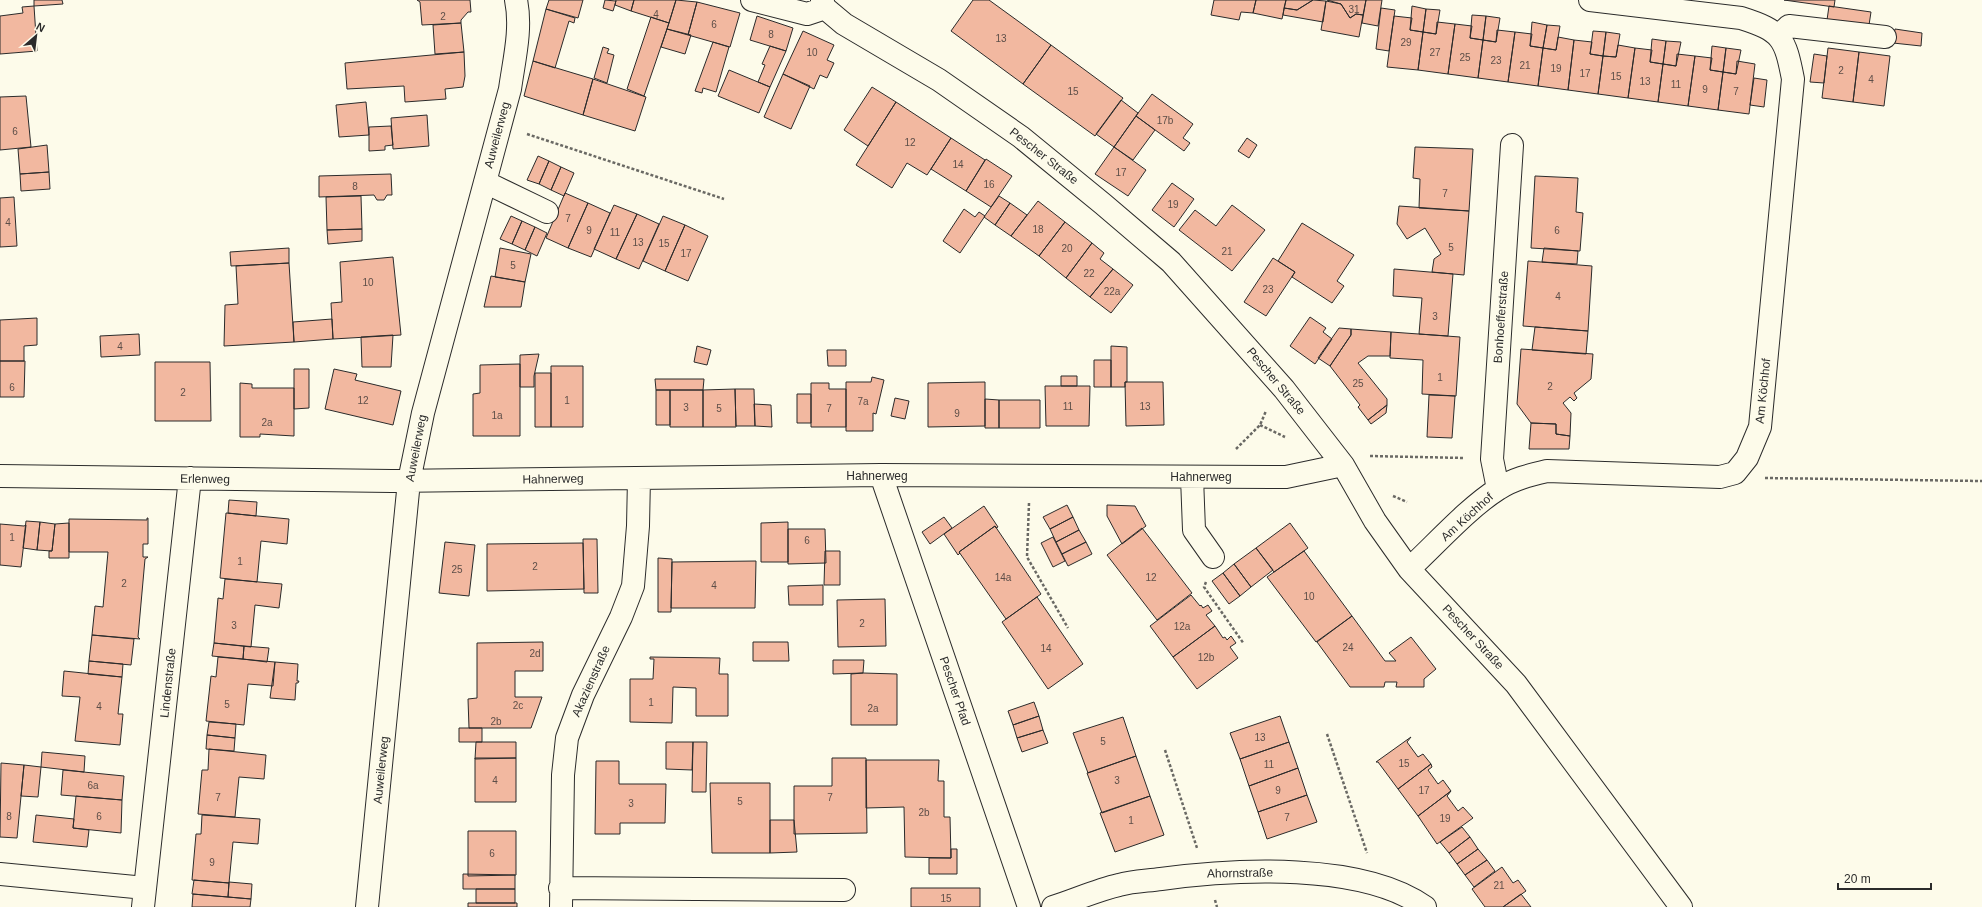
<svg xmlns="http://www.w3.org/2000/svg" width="1982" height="907" viewBox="0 0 1982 907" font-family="Helvetica,sans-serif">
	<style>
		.building { fill: #f2b8a0; stroke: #2b2b2b }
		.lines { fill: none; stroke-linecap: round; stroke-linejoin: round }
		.minor-casing { stroke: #2b2b2b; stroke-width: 24 }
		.path { stroke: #6a6964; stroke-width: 2.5; stroke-dasharray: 3 2; stroke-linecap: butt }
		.minor { stroke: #fdfbea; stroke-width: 22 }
		.labels { text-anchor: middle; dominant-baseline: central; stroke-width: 3; stroke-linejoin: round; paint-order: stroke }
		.number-label { font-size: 10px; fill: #5d4e48 }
		.street-label { font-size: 12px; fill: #2b2b2b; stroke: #fdfbea }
	</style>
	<rect width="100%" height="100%" fill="#fdfbea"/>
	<path class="building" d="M34,0h28l1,4 -29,2z
		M417,0h53l1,12h-3l-7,8v3l-39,2 -2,-23z
		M549,0h34l-5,18 -32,-9z
		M605,0l11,1 -3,10 -10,-3z
		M616,0h18l-3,11 -16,-6z
		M634,0h42l-7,23 -38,-12z
		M676,0l21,2 -9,33 -21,-6z
		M973,0h16l62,45 -28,39 -72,-53z
		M1214,0h42l-3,13 -12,-1 -2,8 -28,-5z
		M1256,0h30l-4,19 -29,-6z
		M1286,0h27l-16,10 -13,-2z
		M1313,0l13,1 -3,21 -40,-7 1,-7 13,2z
		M1327,0h39l-3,15 -7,-1 -6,4 -9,-14z
		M1366,0h16l-4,26 -16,-3z
		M1784,0h51l-1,7z
		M1326,1l15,3 9,14 6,-4 7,1 -4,22 -38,-7z
		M697,2l43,11 -10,34 -42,-12z
		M34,6l3,45 -37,3v-38l23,-3 -1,-6z
		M1412,6l14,3 -3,23 -13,-2z
		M1829,6l42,6 -2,13 -42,-5z
		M1381,8l14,2 -6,41 -13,-2z
		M546,9l29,9 -1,5 -5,-2 -14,47 -22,-7z
		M1426,9l14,1 -4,24 -13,-2z
		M1472,15l14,1 -3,24 -13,-2z
		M757,16l36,12 -7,23 -36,-11z
		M1394,16l18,2 -2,12 13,2 -5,38 -31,-3z
		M1486,16l14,2 -4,24 -13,-2z
		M651,17l18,6 -25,73 -17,-7z
		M1437,22l18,2 -7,50 -30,-4 5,-38 13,2z
		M1532,22l15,3 -4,23 -13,-2z
		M461,23l3,29 -29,2 -2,-29z
		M1455,24l17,2 -2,12 13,2 -5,38 -30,-4z
		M1547,25l13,1 -4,24 -13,-2z
		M667,29l24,6 -6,19 -24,-7z
		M1895,29l27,4 -1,13 -28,-3z
		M1497,30l18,2 -7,50 -30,-4 5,-38 13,2z
		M803,31l31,14 -7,15 7,3 -7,15 -7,-3 -6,14 -31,-15z
		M1593,31l13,1 -3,24 -13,-2z
		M1515,32l17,2 -2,12 13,2 -5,38 -30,-4z
		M1606,32l14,2 -4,23 -13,-1z
		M1558,37l16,3 -6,50 -30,-4 5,-38 13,2z
		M1652,39l14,2 -3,23 -13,-2z
		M1574,40l18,2 -2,12 13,2 -5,38 -30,-4z
		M1666,41l15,1 -5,24 -13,-2z
		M713,42l16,5 -13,45 -13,-4 -1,5 -7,-2z
		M1051,45l72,53 -28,38 -72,-52z
		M1618,45l17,3 -7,50 -30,-4 5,-38 13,1z
		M770,46l16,5 -16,36 -12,-5 7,-17 -3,-1z
		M1712,46l14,2 -3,24 -13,-2z
		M603,47l6,2 -2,4 7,2 -7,28 -13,-5z
		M1635,48l17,2 -2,12 13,2 -5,38 -30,-4z
		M1726,48l15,2 -5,24 -13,-2z
		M1828,48l31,4 -6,50 -31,-4z
		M464,52l1,24 -2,11 -18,2 1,10 -41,3 -1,-16 -57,3 -2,-26z
		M1859,52l31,4 -6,50 -31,-4z
		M1677,54l18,2 -7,50 -30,-4 5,-38 13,2z
		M1814,54l13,2 -3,27 -14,-1z
		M1695,56l17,2 -2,12 13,2 -5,38 -30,-4z
		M533,61l60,18 -10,36 -59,-19z
		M1737,61l18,3 -6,50 -31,-4 5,-38 13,2z
		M729,70l41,17 -11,26 -41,-17z
		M783,74l27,12 -19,43 -27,-12z
		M1754,78l13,2 -3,27 -14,-2z
		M593,79l53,18 -11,34 -52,-16z
		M872,87l24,15 -28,44 -24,-16z
		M1152,94l41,30 -10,14 7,5 -6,8 -48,-35z
		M26,96l5,51 -31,3v-53z
		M1121,100l17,13 -24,34 -18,-13z
		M366,102l3,33 -30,2 -3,-32z
		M896,102l55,36 -24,37 -20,-12 -15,25 -36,-23z
		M427,115l2,31 -36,3 -2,-31z
		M1136,116l19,14 -22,30 -19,-13z
		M391,126l2,19 -8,1v4l-16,1v-24z
		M951,138l34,22 -19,31 -35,-22z
		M1247,138l10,7 -8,13 -11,-7z
		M47,145l2,27 -29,2 -2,-25z
		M1114,147l32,23 -18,26 -33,-22z
		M1415,147l58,2 -4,62 -50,-3 1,-29 -7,-1z
		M538,156l11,5 -10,23 -12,-4z
		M986,159l26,17 -21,31 -25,-16z
		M549,161l12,6 -10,23 -12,-6z
		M561,167l13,6 -10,23 -13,-6z
		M49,172l1,17 -29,2 -1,-17z
		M391,174l1,21h-5l-3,5h-7l-3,-5 -55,2v-21z
		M1535,176l43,2 -2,34 7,1 -3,38 -49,-3z
		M1172,183l22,16 -20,28 -22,-17z
		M565,193l23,10 -20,45 -22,-10z
		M361,196l1,33 -35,1 -1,-33z
		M999,196l11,7 -15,22 -11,-8z
		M14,197l3,49 -17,1v-49z
		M1038,201l27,21 -26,34 -28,-20z
		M588,203l22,10 -19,44 -23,-9z
		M1010,203l17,12 -16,21 -16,-11z
		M614,205l23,9 -21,45 -22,-10z
		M1232,205l33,25 -33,41 -53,-41 16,-20 21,16z
		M1399,206l70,5 -5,64 -32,-3 2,-13 7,-5 -16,-26 -18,11 -10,-15z
		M964,209l11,8 4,-5 6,4 -25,37 -17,-12z
		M637,214l22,10 -20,45 -23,-10z
		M511,216l11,5 -10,23 -12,-5z
		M663,216l22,9 -20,46 -22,-10z
		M522,221l13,6 -10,23 -13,-6z
		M1065,222l27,21 -26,35 -27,-22z
		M1302,223l52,32 -17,26 7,5 -12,17 -40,-26 3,-5 -17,-11z
		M685,225l23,11 -20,45 -23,-10z
		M535,227l12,6 -10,23 -12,-6z
		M362,229v12l-34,3 -1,-14z
		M1092,243l12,10 -4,6 13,10 -23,28 -24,-19z
		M289,248v15l-58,3 -1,-14z
		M500,248l31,6 -6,28 -30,-5z
		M1544,248l34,3 -1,13 -35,-2z
		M393,257l8,78 -68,4 -2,-36 11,-1 -2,-40z
		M1273,258l22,14 -29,44 -22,-14z
		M1528,261l64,5 -4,65 -65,-5z
		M289,263l5,79 -70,4 1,-41 13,-1 -2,-38z
		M1113,269l20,16 -22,28 -21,-16z
		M1394,269l59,5 -5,62 -29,-2 3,-36 -29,-2z
		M491,276l34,6 -4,25h-37z
		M1310,317l16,11 -3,4 9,7 -17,25 -25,-18z
		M37,318v27l-13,1v15h-24v-41z
		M332,319l1,20 -39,3 -1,-20z
		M1535,327l53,4 -2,23 -54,-4z
		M1339,328l12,1v6l-21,31 -12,-8z
		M1351,329l40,3 -1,24h-22l-10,7 29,36v6l-19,15 -10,-13 2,-2 -30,-39 21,-31z
		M1391,332l69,5 -4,59 -34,-2 1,-34 -33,-2z
		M139,334l1,21 -39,2 -1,-21z
		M393,335l-2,32h-29l-1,-30z
		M697,346l14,4 -4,15 -13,-3z
		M1111,346l16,1v35h-2v5h-14z
		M1521,349l72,5 -2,25 -17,14 3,5 -3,3 -4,-4 -7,6 8,10 -1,23 -14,-2v-10l-25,-1 -14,-19z
		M827,350h19v16h-18z
		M539,354l-5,22v11h-14v-32z
		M1094,360h17v27h-17z
		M0,361h25l-1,36h-24z
		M155,362h55l1,59h-56z
		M520,364v72h-47v-42l7,-1v-28z
		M551,366h32v61h-32z
		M294,369h15v39l-15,1z
		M334,369l23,5 -2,6 46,11 -8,34 -68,-16z
		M535,373h16v54h-16z
		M1061,376h16v10h-16z
		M872,377l12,3 -8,34 -3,-1v18h-27v-49h25z
		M655,379h49l-1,11h-47z
		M985,382v44l-57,1v-44z
		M1125,382h38l1,43 -38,1z
		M240,383l12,1v4h42v48l-34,-2v3h-20z
		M811,383h18v6h17v38h-35z
		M1045,386h45l-1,40h-43z
		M735,389h19l1,37h-19z
		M735,389l1,38h-33v-37z
		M656,390h14v35h-14z
		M670,390h33v37h-33z
		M797,394h14v29h-14z
		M1429,395l26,1 -3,42 -25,-1z
		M895,398l14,3 -4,18 -14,-3z
		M985,399l14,1v28h-14z
		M999,400h41v28h-41z
		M754,404l17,1 1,22 -17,-1z
		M1387,405l-1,8 -15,11 -3,-4z
		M1531,423l25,1v10l14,2 -1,13h-40z
		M229,500l28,2 -1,14 -28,-3z
		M1067,505l6,12 -23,12 -7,-12z
		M1107,505l28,1 11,20 -24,18 -15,-28z
		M984,506l14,21 -2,1 -1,-2 -36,26 1,1 -2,2 -14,-21z
		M226,513l63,6 -2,25 -26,-3 -4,41 -37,-4z
		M944,517l8,11 -22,16 -8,-12z
		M1073,517l6,13 -23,12 -6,-13z
		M147,518h1v26h-5v13h5l-3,2 -7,78 2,2 -48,-4 3,-29 8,1 5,-55h-39v-33l78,1z
		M26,521l14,1 -3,28 -14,-2z
		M40,522l15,2 -3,27 -15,-1z
		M788,522v40h-27v-39z
		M69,523v35h-20v-7h3l3,-27z
		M1290,523l18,25 -34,24 -18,-24z
		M0,524l24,2 2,-1 -5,42 -21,-2z
		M995,526l46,68 -35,25 -47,-67z
		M1142,528l50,65 -35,27 -50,-65z
		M788,529h37l1,34 -38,1z
		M1079,530l7,12 -24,12 -6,-12z
		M1053,537l12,24 -12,6 -12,-24z
		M583,539h14l1,54h-14z
		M445,542l30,3 -6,51 -30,-3z
		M1086,542l6,12 -24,12 -6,-12z
		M583,543l1,46 -97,2v-47z
		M1256,548l17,22 -22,17 -17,-23z
		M825,551h15v34h-16z
		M1304,551l48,65 -36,26 -49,-65z
		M658,558l14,1 -1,53h-13z
		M756,561l-1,47h-84l1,-46z
		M1234,564l17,23 -11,9 -17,-23z
		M1223,573l17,23 -11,8 -17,-23z
		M225,579l57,5 -3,24 -24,-3 -4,42 -37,-4 4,-45 5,1z
		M823,585v20h-34l-1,-19z
		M1191,595l9,11 1,-1 2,3 5,-3 4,6 -6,4 9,11 -42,31 -23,-31z
		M1037,597l46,67 -35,25 -46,-67z
		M885,599l1,47 -48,1 -1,-47z
		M1352,616l33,45h11l-7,-8 22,-16 25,32 -12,10v8h-28l1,-5h-12l-1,5h-34l-33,-45z
		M1215,626l8,12 2,-1 2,3 4,-4 5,7 -6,4 8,11 -41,31 -24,-32z
		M92,635l42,4 -3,26 -42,-4z
		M543,642v29h-28v26h27l-11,31h-62l-1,-29 9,-1v-55z
		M753,642h35l1,19h-36z
		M214,643l30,3 -1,13 -31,-3z
		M244,646l25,2 -2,14 -24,-3z
		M218,657l57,5 -2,24 -25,-2 -4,41 -38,-4 5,-45 5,1z
		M650,657l70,1 -1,16h9v42h-32v-28l-23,-1 -1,36 -42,-1v-43h23l1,-20h-4z
		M833,660h31l-1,13 -30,1z
		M89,661l34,3 -1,13 -34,-3z
		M275,662l23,2 -1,17h2l-1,2h-2l-1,17 -25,-2z
		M64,671l58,6 -4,37h5l-3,31 -45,-4 5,-44 -18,-1z
		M863,673l34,1v51h-46v-51z
		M1034,702l5,14 -26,9 -5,-14z
		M1039,716l4,14 -26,8 -4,-13z
		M1280,716l9,26 -49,17 -10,-26z
		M1123,717l13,39 -48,17 -15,-40z
		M209,722l27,2 -1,14 -28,-3z
		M459,728h23v14h-23z
		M1043,730l5,13 -26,9 -5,-14z
		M207,735l28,3 -1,13 -28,-2z
		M1411,737l-4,5 11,15 5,-3 8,10 -33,25 -20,-27h-2z
		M476,742h40v16l-41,1z
		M666,742h27l-1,28 -26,-1z
		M693,742h14l-1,50h-14z
		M1289,742l9,26 -49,18 -9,-27z
		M209,749l57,6 -2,24 -25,-2 -4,40 -37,-3 4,-44h6z
		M42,752l43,4 -1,16 -43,-5z
		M1136,756l14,40 -48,17 -15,-40z
		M516,758v44h-41v-44z
		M832,758h34l1,75 -73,1v-48h38z
		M866,760h73l-1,21h6v36h6l1,41 -46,-1 -1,-50 -38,1z
		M596,761h23v23h47l-1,39h-45v11h-25z
		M1,763l23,2 -7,73 -17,-1z
		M1431,764l1,3 -4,3 10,14 5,-4 8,11 -33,25 -20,-27z
		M24,765l17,2 -3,30 -17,-1z
		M1298,768l9,27 -49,17 -9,-26z
		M63,770l61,6 -2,24 -61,-5z
		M710,783h60v70h-58z
		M1451,791l-4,5 11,15 5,-4 10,11 -36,26 -19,-28z
		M1307,795l10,27 -50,17 -9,-27z
		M76,796l46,4 -1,33 -48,-5z
		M1150,796l14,39 -49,17 -15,-39z
		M36,815l38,4 -1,9 16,2 -2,17 -54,-5z
		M202,815l58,4 -2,25 -25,-2 -4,41 -37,-3 4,-46h5z
		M770,820h24l3,32 -27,1z
		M1462,827l8,10 -21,16 -9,-11z
		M468,831h48v44l-48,1z
		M1470,837l8,12 -21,15 -8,-11z
		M951,849h6v25h-28v-16h22z
		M1478,849l9,11 -22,15 -8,-11z
		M1487,860l8,11 -21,16 -9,-12z
		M1502,867l11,16 5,-3 8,11 -23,16h-18l-13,-18z
		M463,874l52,1v14h-52z
		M194,880l35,3 -1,14 -36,-3z
		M229,882l23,2 -1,15 -23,-2z
		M911,888h69v19h-69z
		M476,889h39v14h-39z
		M193,894l58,5 -1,8h-58z
		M1521,894l10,13h-28z
		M468,903h49v4h-49z"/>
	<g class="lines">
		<g class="minor-casing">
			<path id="minor" d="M752,0l55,14 18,-6
				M822,0l3,8 19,16 95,56 82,57 82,67 68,58 113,127 59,76 32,56 34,48 107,115 165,223
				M1778,36l11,-10 96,11
				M485,182l62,30
				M881,475l148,432
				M0,476l392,5 489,-6 405,2 57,-12
				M1192,477l2,53 19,27
				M1498,489l-6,-30 20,-314
				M1409,569c27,-25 59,-61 89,-80 15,-10 32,-14 49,-18l173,6 15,-4 12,-15 13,-31 33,-348c-8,-41 -11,-48 -52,-61l-151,-18
				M0,874l145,14
				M560,888l284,2
				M143,907l47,-429
				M367,907l42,-426 14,-68 87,-324c4,-29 12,-60 6,-89
				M561,907l2,-132 4,-37 16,-43 38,-78 12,-31 5,-60 1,-48
				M1053,907c22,-7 44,-17 66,-22 14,-4 28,-4 42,-6 74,-10 201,-17 264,28"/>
		</g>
		<path class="path" d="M527,134l197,65
			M1260,425l25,12
			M1236,449l24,-24 6,-14
			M1370,456l95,2
			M1765,478l217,3
			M1393,496l14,6
			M1029,503l-2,54 41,71
			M1206,582l-2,5 40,57
			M1327,734l40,119
			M1165,750l32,98
			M1215,900l2,7"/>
		<use href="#minor" class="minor"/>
	</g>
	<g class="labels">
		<g class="number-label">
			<text x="1354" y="9">31</text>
			<text x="656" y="14">4</text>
			<text x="443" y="16">2</text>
			<text x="714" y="24">6</text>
			<text x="771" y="34">8</text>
			<text x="1001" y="38">13</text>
			<text x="1406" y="42">29</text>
			<text x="812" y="52">10</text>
			<text x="1435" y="52">27</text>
			<text x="1465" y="57">25</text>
			<text x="1496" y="60">23</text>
			<text x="1525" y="65">21</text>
			<text x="1556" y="68">19</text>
			<text x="1841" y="70">2</text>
			<text x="1585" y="73">17</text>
			<text x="1616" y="76">15</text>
			<text x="1871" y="79">4</text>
			<text x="1645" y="81">13</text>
			<text x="1676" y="84">11</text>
			<text x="1705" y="89">9</text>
			<text x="1073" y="91">15</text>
			<text x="1736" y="91">7</text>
			<text x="1165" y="120">17b</text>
			<text x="15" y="131">6</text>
			<text x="910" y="142">12</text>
			<text x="958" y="164">14</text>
			<text x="1121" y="172">17</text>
			<text x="989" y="184">16</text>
			<text x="355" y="186">8</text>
			<text x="1445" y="193">7</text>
			<text x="1173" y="204">19</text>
			<text x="568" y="218">7</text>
			<text x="8" y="222">4</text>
			<text x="1038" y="229">18</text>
			<text x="589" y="230">9</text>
			<text x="1557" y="230">6</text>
			<text x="615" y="232">11</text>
			<text x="638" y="242">13</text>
			<text x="664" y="243">15</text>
			<text x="1451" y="247">5</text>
			<text x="1067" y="248">20</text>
			<text x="1227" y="251">21</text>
			<text x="686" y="253">17</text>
			<text x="513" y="265">5</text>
			<text x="1089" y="273">22</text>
			<text x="368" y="282">10</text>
			<text x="1268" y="289">23</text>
			<text x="1112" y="291">22a</text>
			<text x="1558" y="296">4</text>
			<text x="1435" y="316">3</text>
			<text x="120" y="346">4</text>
			<text x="1440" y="377">1</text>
			<text x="1358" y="383">25</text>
			<text x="1550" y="386">2</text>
			<text x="12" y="387">6</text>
			<text x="183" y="392">2</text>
			<text x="363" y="400">12</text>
			<text x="567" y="400">1</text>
			<text x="863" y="401">7a</text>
			<text x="1068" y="406">11</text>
			<text x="1145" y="406">13</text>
			<text x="686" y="407">3</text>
			<text x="719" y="408">5</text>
			<text x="829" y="408">7</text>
			<text x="957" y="413">9</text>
			<text x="497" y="415">1a</text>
			<text x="267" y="422">2a</text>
			<text x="12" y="537">1</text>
			<text x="807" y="540">6</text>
			<text x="240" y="561">1</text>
			<text x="535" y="566">2</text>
			<text x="457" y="569">25</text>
			<text x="1003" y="577">14a</text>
			<text x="1151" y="577">12</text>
			<text x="124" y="583">2</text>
			<text x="714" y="585">4</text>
			<text x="1309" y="596">10</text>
			<text x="862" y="623">2</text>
			<text x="234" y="625">3</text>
			<text x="1182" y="626">12a</text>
			<text x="1348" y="647">24</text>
			<text x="1046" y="648">14</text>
			<text x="535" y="653">2d</text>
			<text x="1206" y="657">12b</text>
			<text x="651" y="702">1</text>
			<text x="227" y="704">5</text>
			<text x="518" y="705">2c</text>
			<text x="99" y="706">4</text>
			<text x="873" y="708">2a</text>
			<text x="496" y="721">2b</text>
			<text x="1260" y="737">13</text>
			<text x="1103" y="741">5</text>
			<text x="1404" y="763">15</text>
			<text x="1269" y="764">11</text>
			<text x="495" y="780">4</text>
			<text x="1117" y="780">3</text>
			<text x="93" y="785">6a</text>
			<text x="1278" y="790">9</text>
			<text x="1424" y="790">17</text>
			<text x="218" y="797">7</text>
			<text x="830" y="797">7</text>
			<text x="740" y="801">5</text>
			<text x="631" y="803">3</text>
			<text x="924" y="812">2b</text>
			<text x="9" y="816">8</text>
			<text x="99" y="816">6</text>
			<text x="1287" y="817">7</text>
			<text x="1445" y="818">19</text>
			<text x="1131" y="820">1</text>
			<text x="492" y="853">6</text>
			<text x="212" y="862">9</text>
			<text x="1499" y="885">21</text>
			<text x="946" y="898">15</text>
		</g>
		<g class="street-label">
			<text transform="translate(497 135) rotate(-75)">Auweilerweg</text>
			<text transform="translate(1044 156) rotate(38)">Pescher Straße</text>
			<text transform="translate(1501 317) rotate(-86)">Bonhoefferstraße</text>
			<text transform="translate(1276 381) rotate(50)">Pescher Straße</text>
			<text transform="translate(1763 391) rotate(-84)">Am Köchhof</text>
			<text transform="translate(416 448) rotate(-79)">Auweilerweg</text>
			<text x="877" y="476">Hahnerweg</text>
			<text x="1201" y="477">Hahnerweg</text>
			<text transform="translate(205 479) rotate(1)">Erlenweg</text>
			<text transform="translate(553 479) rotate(-1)">Hahnerweg</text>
			<text transform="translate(1467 517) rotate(-42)">Am Köchhof</text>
			<text transform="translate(1473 637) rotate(47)">Pescher Straße</text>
			<text transform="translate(591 681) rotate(-66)">Akazienstraße</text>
			<text transform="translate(168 683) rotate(-84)">Lindenstraße</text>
			<text transform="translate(955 691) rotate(71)">Pescher Pfad</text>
			<text transform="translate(381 770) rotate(-84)">Auweilerweg</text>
			<text transform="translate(1240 873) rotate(-1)">Ahornstraße</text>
		</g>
	</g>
	<g transform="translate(36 36) rotate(28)" stroke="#fdfbea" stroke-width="3" paint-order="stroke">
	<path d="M0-3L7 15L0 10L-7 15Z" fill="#2b2b2b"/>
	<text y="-6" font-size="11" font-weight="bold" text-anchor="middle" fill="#2b2b2b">N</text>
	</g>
	<path d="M1838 883v6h93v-6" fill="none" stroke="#2b2b2b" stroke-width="2"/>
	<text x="1844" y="883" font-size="12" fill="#2b2b2b" stroke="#fdfbea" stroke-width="3" paint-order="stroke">20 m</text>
</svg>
